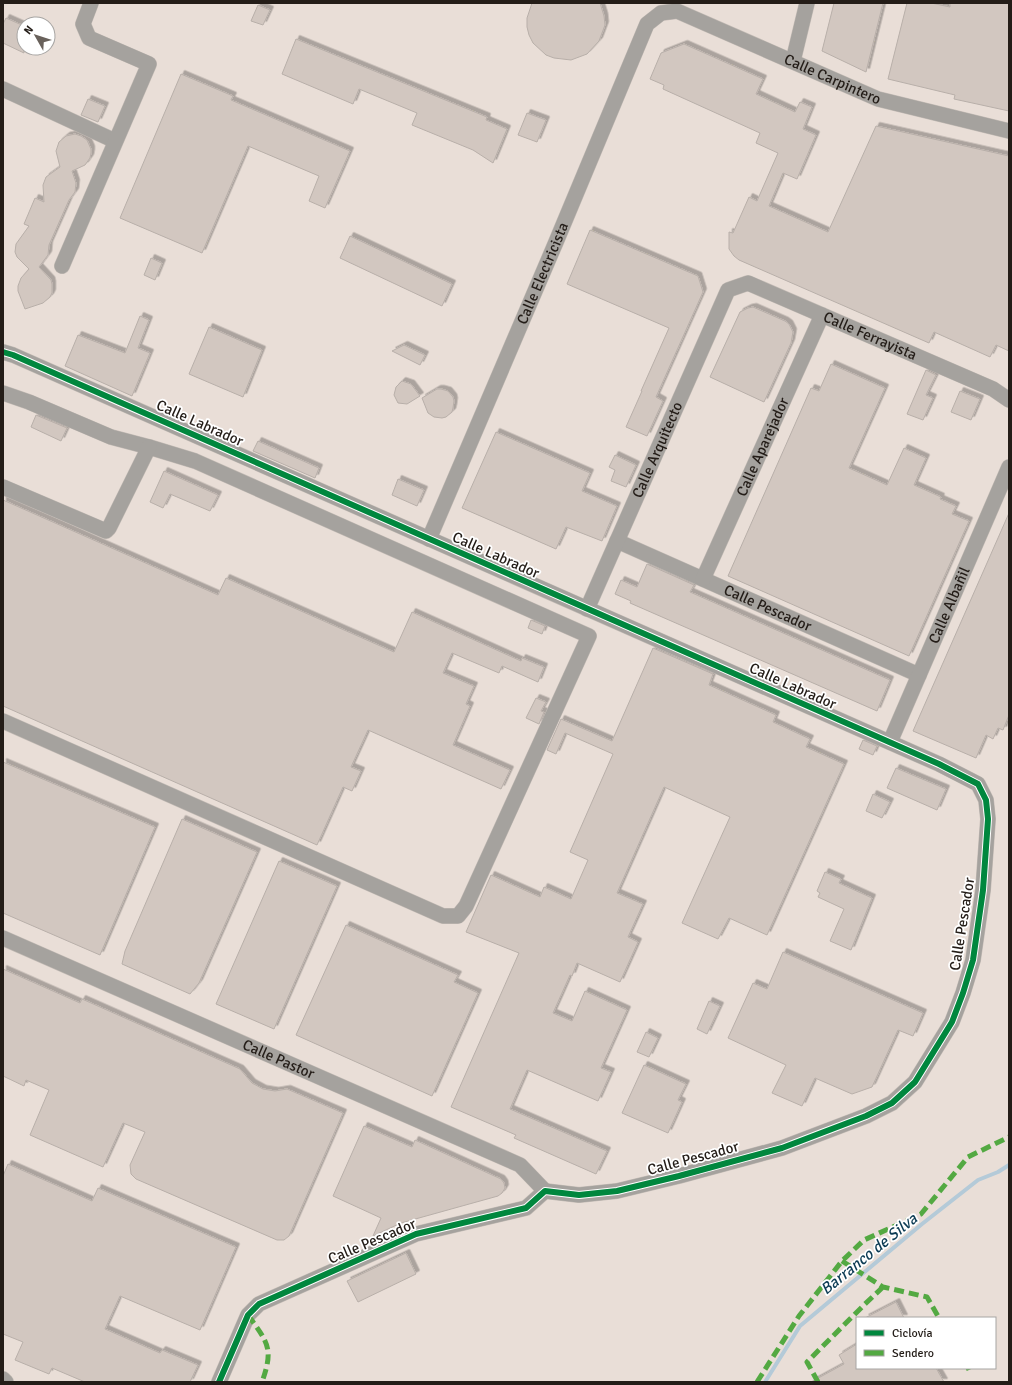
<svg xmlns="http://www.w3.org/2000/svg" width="1012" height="1385" viewBox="0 0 1012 1385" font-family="Signika,sans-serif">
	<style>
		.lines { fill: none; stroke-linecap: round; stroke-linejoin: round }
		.stream { stroke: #b4cad8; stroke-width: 4 }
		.building { fill: #d2c7c0; stroke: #b8afa9; filter: url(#shadow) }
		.minor-casing { stroke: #c4bcb6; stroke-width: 16 }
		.minor { stroke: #a5a29e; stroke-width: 15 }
		.quiet { stroke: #53a942; stroke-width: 5; stroke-dasharray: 10 5; stroke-linecap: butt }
		.cycleway-casing { stroke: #fff; stroke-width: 8 }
		.cycleway { stroke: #00873e; stroke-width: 6 }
		.labels { text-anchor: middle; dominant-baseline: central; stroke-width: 3.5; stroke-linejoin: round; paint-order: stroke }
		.street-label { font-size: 15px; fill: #241d18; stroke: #fff }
		.water-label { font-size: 16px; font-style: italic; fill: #0d3c54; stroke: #fff }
	</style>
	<defs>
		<filter id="shadow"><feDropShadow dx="3.5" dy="-3.5" stdDeviation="0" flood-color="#0004"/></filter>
	</defs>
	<rect width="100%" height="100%" fill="#e9ded7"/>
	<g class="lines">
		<path class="stream" d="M765,1382l35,-56 122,-102 56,-44 20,-8 11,-7"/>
	</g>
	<path class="building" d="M532,3h68l4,13 1,9 -6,16 -12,13 -16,6 -17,-2 -8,-3 -13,-12 -4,-8 -2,-8v-9z
		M834,3h49l-17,69 -44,-21z
		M907,3h24l19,4v-4h59v108l-55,-12 1,-4 -67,-16z
		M258,5l12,5 -7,15 -12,-4z
		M6,18l18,8v27l-21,-10v-19z
		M296,39l191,78 -1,3 21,9 -14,34 -20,-13 -61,-25 5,-12 -58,-24 -6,15 -71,-30z
		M684,44l79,35 -7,15 39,18 5,-10 12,5 -9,22 13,6 -19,44 -14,-6 -14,33 59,26 48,-106 133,30v195l-13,-6 -6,12 -56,-25 -5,11 -190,-83 -5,-4 -5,-7v-17l4,1 16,-36 8,4 21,-48 -22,-10 4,-10 -97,-44 1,-4 -14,-6 11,-26z
		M181,74l52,22 -2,4 119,51 -25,57 -16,-7 10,-25 -71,-30 -46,107 -82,-35z
		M88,99l17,7 -7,16 -17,-7z
		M527,113l19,7 -9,22 -19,-7z
		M75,134l6,2 6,4 4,9v4l-1,5 -5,7 -13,6 4,12 -1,9 -6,8 -20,45 -1,10 -9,12 12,13 1,4v9l-2,4 -7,6 -18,6 -7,-18v-5l3,-8 8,-9 -12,-12 -2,-5 1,-8 13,-18 -5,-2 11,-26 9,4 -1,-17 3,-8 14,-10 -4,-16 3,-9 7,-6z
		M590,230l108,46 5,16 -47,105 7,4 -16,35 -21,-9 16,-36h-1l28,-63 -102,-44z
		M350,236l102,48 -10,22 -102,-48z
		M151,258l11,5 -7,17 -11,-5z
		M753,307l32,14 4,3 4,8 -2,11 -27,59 -54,-25 30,-65 8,-4z
		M140,316l9,4 -11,28 12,5 -18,43 -67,-30 13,-31 47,18z
		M209,327l53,23 -19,47 -54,-23z
		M404,345l21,10 -5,10 -28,-14z
		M831,364l54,24 -36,80 38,17 17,-37 22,10 -12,27 27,12 -1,2 16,7 -4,8 17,7 -60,135 -181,-80 83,-188 8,3z
		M926,370l10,5 -10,20 7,3 -10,22 -16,-6z
		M402,381l9,3 9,12 -13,8 -9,-1 -4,-8 2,-8z
		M437,389h4l7,2 5,6 1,4 -1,7 -1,4 -6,5 -4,1 -8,-1 -6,-4 -6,-15z
		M960,391l20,8 -9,21 -20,-8z
		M36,415l31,13 -6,13 -30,-14z
		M496,432l94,41 -8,18 35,15 -15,35 -36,-14 -10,22 -94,-41z
		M258,441l61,27 -4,10 -62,-27z
		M615,455l21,10 -10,22 -15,-6 4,-11 -6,-3z
		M164,471l54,24 -8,16 -40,-17 -7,14 -13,-6z
		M398,479l26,11 -7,16 -25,-11z
		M3,500l215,95 8,-17 168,74 18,-40 109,49 1,-3 22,9 -6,15 -36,-16 -3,7 -47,-20 -9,20 31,13 -8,18 4,2 -17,39 57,25 -9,19 -133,-59 -17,37 10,4 -9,20 -9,-4 -26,58 -314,-139z
		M1009,513v202l-6,15 -5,-2 -5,11 -7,-4 -10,23 -63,-27z
		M647,564l47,21 -4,7 200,88 -13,31 -247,-108 1,-2 -16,-7 6,-14 16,7z
		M531,620l14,6 -3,8 -14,-6z
		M653,648l60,26 -4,11 67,30 -3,7 37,17 -4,8 38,17 -77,171 -38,-17 -11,21 -36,-16 48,-106 -66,-30 -47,106 26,11 -15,33 10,5 -18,40 -43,-19 -5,13 -2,-1 -17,38 19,8 13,-30 42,19 -26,58 10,4 -13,29 -71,-31 -17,39 97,42 -11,23 -82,-36 2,-3 -65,-28 68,-154 -53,-21 25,-57 49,22 4,-10 27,12 17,-39 -18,-8 43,-98 -48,-21 -9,21 -9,-4 14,-31 51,22z
		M536,698l10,4 -5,9 3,1 -5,12 -13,-6z
		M863,740l14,6 -4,9 -14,-6z
		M3,762l152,65 -55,128 -97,-42z
		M896,768l50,21 -9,21 -50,-22z
		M873,794l17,8 -8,16 -16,-7z
		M182,819l75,33 -58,131 -9,11 -68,-30 3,-13z
		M279,861l58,25 -63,143 -58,-25z
		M825,872l16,7 -2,4 33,15 -21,52 -21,-9 14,-32 -26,-12 2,-4 -3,-2z
		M346,925l112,50 -4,7 24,11 -46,103 -136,-61z
		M783,952l140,61 -10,23 -15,-6 -26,57 -20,7 -37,-16 -13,28 -30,-13 14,-28 -58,-27 25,-55 14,6z
		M3,969l77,34 2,-4 158,70 12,14 11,6 12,2 12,-2 56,24 -54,123 -5,4h-7l-141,-61 -5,-5 -1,-9 15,-33 -22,-9 -20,44 -73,-32 19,-45 -23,-10 -2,6 -21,-10z
		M709,1001l11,5 -13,28 -10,-5z
		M646,1032l12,6 -9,19 -12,-5z
		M644,1065l42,19 -8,16 4,2 -14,31 -46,-20z
		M364,1126l48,21 3,-7 86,39 3,4 1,5 -3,5 -4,3 -97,27 -28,13 8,-18 -48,-22z
		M8,1164l84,37 6,-13 138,59 -36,83 -80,-34 -15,33 55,24 2,-3 36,15 -8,17h-105l-33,-14 -3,6 -34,-14 8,-18 -20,-8v-158z
		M406,1253l10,21 -58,28 -11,-21z
		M896,1302l8,16h-39z
		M857,1344v24h79l8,14h-133l33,-18 -5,-9z"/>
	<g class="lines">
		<g class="minor-casing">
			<g id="minor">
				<path d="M793,61l14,-58"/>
				<path d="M3,89l112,52"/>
				<path d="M62,266l87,-202 -60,-26 -6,-14 8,-21"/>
				<path d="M3,352l10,3 926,409 39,20 8,16 2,19 -5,71 -10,70 -10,33 -11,29 -37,60 -23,21 -26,13 -84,32 -103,28 -62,15 -38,4 -34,-4 -19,17 -110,26 -157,70 -11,11 -29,67"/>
				<path d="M3,393l26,9 82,35 38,10 46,14 394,175 -123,270 -8,10h-15l-440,-195"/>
				<path d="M3,487l103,44 3,-3 40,-81"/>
				<path id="s1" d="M429,539l127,-297 91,-218 14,-11 16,-2 201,88 131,32"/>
				<path id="s2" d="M617,541l302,134"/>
				<path id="s3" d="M703,579l119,-264"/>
				<path id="s4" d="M587,609l141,-319 20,-7 245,106 16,11"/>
				<path id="s5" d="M890,742l119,-275"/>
				<path id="s6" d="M3,938l517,227 25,26"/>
				<path d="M3,1379l3,3"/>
			</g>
		</g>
		<use href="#minor" class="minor"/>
		<path class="quiet" d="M842,1261l41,26 44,10 12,21
			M248,1315c20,28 26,33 14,67
			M968,1368l1,2
			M757,1382l42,-66 43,-55 22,-21 57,-26 47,-57 41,-20
			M818,1382l-11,-20 58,-58 18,-17"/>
		<g class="cycleway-casing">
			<path id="cycleway" d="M3,352l10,3 926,409 39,20 8,16 2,19 -5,71 -10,70 -10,33 -11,29 -37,60 -23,21 -26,13 -84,32 -103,28 -62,15 -38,4 -34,-4 -19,17 -110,26 -157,70 -11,11 -29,67"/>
		</g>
		<use href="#cycleway" class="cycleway"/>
	</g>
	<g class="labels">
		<g class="street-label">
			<text stroke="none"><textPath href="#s1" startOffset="763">Calle Carpintero</textPath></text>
			<text stroke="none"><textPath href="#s1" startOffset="289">Calle Electricista</textPath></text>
			<text stroke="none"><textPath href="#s4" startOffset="503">Calle Ferrayista</textPath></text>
			<text transform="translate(200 423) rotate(24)">Calle Labrador</text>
			<text stroke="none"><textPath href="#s3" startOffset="145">Calle Aparejador</textPath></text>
			<text stroke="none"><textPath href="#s4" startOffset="174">Calle Arquitecto</textPath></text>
			<text transform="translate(496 555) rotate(24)">Calle Labrador</text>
			<text stroke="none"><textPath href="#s5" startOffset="149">Calle Albañil</textPath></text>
			<text stroke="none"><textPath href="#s2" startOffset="165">Calle Pescador</textPath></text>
			<text transform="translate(793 686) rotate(24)">Calle Labrador</text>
			<text transform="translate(962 924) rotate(-81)">Calle Pescador</text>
			<text stroke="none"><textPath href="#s6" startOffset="301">Calle Pastor</textPath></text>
			<text transform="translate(693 1158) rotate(-15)">Calle Pescador</text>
			<text transform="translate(372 1241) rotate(-23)">Calle Pescador</text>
		</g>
		<g class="water-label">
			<text transform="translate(869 1254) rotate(-39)">Barranco de Silva</text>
		</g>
	</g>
	<rect width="1012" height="1385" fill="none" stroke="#241d18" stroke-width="8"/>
	<rect x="856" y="1317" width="140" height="52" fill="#ffffff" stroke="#a7a5a3"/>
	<rect x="864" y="1330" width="20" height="6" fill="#00873e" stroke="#a7a5a3"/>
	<text x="892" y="1337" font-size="12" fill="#241d18">Ciclovía</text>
	<rect x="864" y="1350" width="20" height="6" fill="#53a942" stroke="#a7a5a3"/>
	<text x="892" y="1357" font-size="12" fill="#241d18">Sendero</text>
	<g transform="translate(36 36) rotate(309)"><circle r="19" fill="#ffffff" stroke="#a7a5a3"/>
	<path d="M0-3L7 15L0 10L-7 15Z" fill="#69615b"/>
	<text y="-6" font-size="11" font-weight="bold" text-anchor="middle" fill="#241d18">N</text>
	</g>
</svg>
